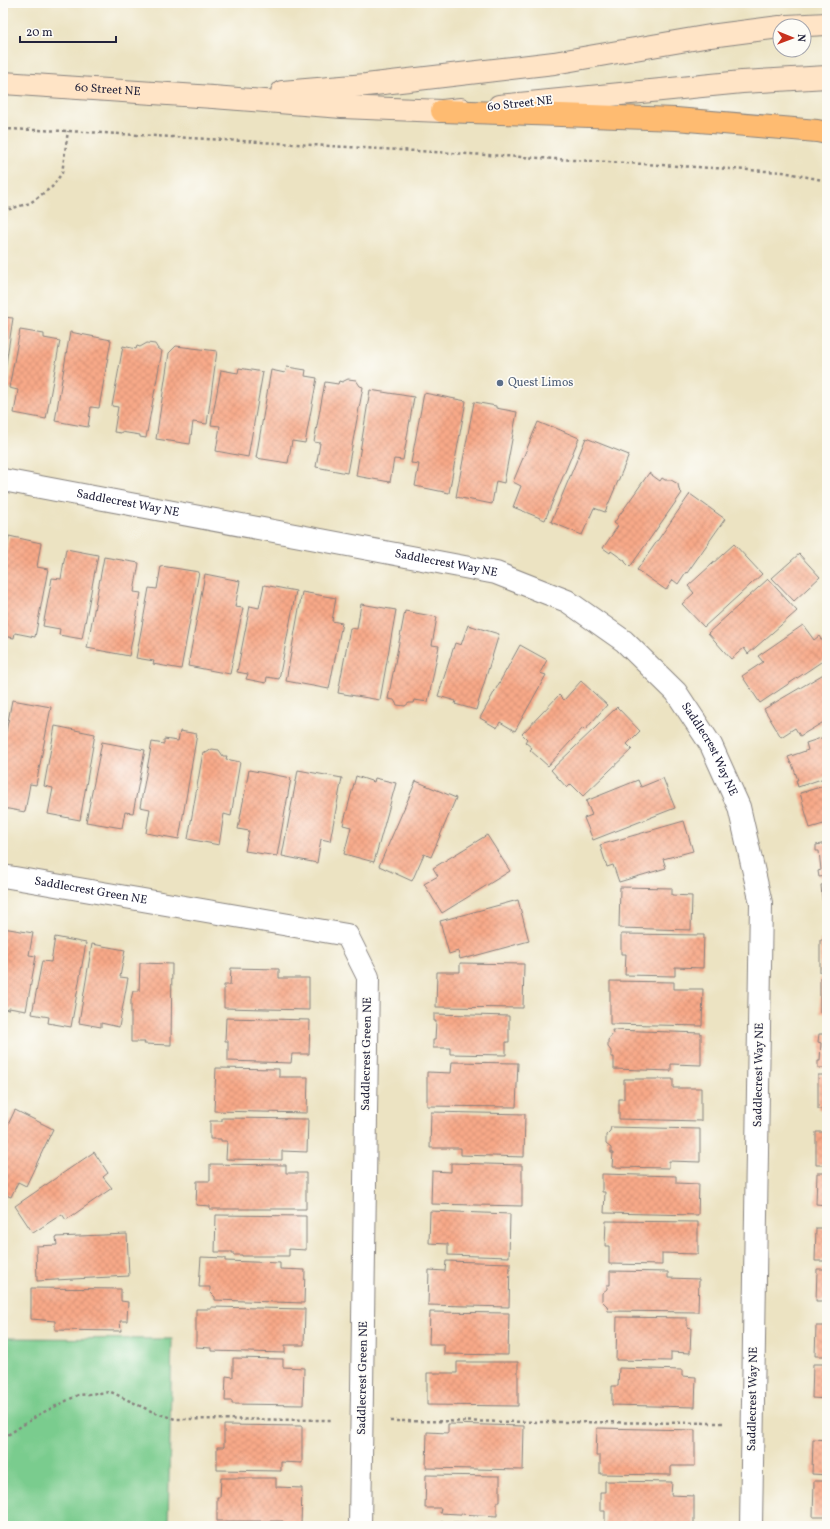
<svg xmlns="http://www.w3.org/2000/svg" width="830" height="1529" viewBox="0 0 830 1529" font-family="Vollkorn,serif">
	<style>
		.park { fill: #7acc8e; stroke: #4e7764 }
		.building { fill: url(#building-cross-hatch) }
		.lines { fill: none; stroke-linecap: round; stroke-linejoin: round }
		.street-casing { stroke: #87827e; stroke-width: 24 }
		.secondary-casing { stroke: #87827e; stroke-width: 24 }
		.primary-casing { stroke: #87827e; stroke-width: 24 }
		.path { stroke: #87827e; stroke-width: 2.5; stroke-dasharray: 3 3; stroke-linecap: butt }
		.street { stroke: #fff; stroke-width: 22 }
		.secondary { stroke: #ffe4c6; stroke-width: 22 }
		.primary { stroke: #febb71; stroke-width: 22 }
		.service-dot { fill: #5c6f8a; stroke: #fdfcf7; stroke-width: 1.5 }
		.labels { text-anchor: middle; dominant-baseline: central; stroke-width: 3.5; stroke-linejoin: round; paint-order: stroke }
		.street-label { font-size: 12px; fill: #22223b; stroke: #fdfcf7 }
		.service-label { font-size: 12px; fill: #4e5e75; stroke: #fdfcf7; text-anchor: start }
	</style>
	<defs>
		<pattern id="building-cross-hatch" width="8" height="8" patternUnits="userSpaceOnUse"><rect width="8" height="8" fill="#f8a988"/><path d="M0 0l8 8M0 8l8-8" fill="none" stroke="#d49176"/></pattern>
	</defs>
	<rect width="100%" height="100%" fill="#fdfcf7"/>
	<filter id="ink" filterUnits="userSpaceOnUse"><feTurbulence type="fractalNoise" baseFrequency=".025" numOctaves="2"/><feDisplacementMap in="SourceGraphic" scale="8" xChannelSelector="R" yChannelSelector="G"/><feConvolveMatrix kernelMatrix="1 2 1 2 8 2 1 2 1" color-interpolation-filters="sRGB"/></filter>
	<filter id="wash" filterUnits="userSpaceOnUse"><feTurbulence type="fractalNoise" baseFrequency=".012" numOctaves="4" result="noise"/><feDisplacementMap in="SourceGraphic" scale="16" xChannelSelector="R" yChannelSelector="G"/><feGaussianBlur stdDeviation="0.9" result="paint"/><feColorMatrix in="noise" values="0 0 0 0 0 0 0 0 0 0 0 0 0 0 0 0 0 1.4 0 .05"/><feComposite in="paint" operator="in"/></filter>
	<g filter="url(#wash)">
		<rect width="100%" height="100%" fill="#ece3c2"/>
		<path class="park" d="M3,1338l169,1 -4,187h-165z"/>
		<g id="blocks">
			<path class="building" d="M3,317l10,1 -9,59h-1z
				M20,330l24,4v4l16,3 -14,78 -32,-6 4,-23 -9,-2z
				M70,332l41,8 -12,68 -8,-1 -3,20 -33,-6z
				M147,343l8,1 3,5 4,2 -16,87 -6,-1v-2l-19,-3v1l-7,-1 4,-25 -6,-1 11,-60 13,3 1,-3 3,1z
				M176,346l41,5 -10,73 -14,-2 -3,22 -34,-5 13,-86z
				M287,367l19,3 -1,6 12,2 -12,65 -13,-2 -4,22 -32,-5 15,-88 14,3z
				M239,368l24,4 -15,85 -32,-6 4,-25 -9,-1 10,-55 17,3z
				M348,379l8,1 4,6 3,1 -16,86 -31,-6 4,-24 -6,-1 11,-60 13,2 1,-3 3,1z
				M370,390l44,7 -11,63 -9,-1 -4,23 -34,-6z
				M424,393l42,8 -17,92 -34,-7 4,-22 -8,-1z
				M474,402l22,4v2l21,4 -13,71 -8,-2 -4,23 -36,-7z
				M538,422l12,5 1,-1 28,12 -34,82 -32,-13 8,-21 -8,-4z
				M586,438l43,17 -24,57 -11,-4 -12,27 -31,-13z
				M649,473l11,8 2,-3 3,2h6l7,4 1,6 3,3 -52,74 -5,-5v-1l-14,-10 -1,2 -7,-5 15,-22 -4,-3z
				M690,494l35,25 -38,54 -1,-1 -8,12 -5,-4 -7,10 -29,-20z
				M9,536l32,7 -4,24 11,2 -13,68 -20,-4 -1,5 -11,-2v-65z
				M734,544l28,30 -58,53 -22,-23 12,-11 -6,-7z
				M66,549l32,6 -16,84 -23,-4 1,-6 -17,-3 9,-48 9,1z
				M799,554l21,23 -26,24 -22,-23z
				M104,557l35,6 -5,29 7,1 -12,63 -42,-8z
				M161,566l38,6 -18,97 -28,-5 1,-3 -18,-3 13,-70 8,1z
				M205,574l35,7 -5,26 8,1 -13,66 -42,-8z
				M768,579l29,32 -49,43 -4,-6 -13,11 -23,-26z
				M264,585l32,6 -17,88 -12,-2 -1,6 -20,-4 2,-5 -11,-2 13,-66 9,2z
				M302,592l34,6 -4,23 10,2 -13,66 -43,-8z
				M361,604l35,6 -16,90 -42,-7 12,-65 7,1z
				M405,611l32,6 -5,28 7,1 -11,56 -14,-2 -1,3h-4l-4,3 -8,-1 -3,-5 -6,-1z
				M468,625l31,9 -23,76 -21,-6 1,-3 -18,-5 17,-53 6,2z
				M803,625l11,15 5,-4 8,12v10l-67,45 -18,-27 21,-14 -5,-6z
				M520,645l27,15 -7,13 6,2 -31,56 -15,-9 -3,6 -17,-10z
				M827,672v48l-27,16 -5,-8 -14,9 -17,-28z
				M581,681l26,24 -22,25 -2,-2 -35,38 -18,-16 2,-2 -7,-6 2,-3 -5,-5 37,-39 5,5z
				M12,700l39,7 -15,78 -6,-1 -5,28 -22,-4v-60z
				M617,707l23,24 -13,13 5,5 -49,47 -12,-12 -4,4 -16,-18z
				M55,726l40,8 -15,86 -32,-6 5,-26 -9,-2z
				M180,731l17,3 -18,105 -33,-6 4,-24 -10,-2 12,-65 12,2v-5l14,2z
				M827,736v41l-29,10 -2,-7h2l-6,-16h-1l-3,-7 20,-7 -2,-7z
				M102,742l43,8 -12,63 -8,-1 -3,16 -36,-6z
				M212,749l7,1 4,6h4l-1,3 14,3 -9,54 -7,-2 -5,31 -31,-6 15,-87 3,1z
				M249,770l42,8 -14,78 -32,-5 4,-20 -11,-2z
				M298,770l44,8 -12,63 -9,-2 -4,24 -35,-7z
				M356,776l18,6 1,-4 21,5 -22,79 -30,-8 7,-27 -8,-2z
				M663,778l12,30 -82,32 -9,-22 8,-3 -6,-14 52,-21 3,7z
				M416,781l40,17 -25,59 -7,-3 -12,27 -33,-15z
				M827,785v38l-17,5 -10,-35z
				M684,821l9,30 -30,8 3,9 -47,14 -6,-17 -6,2 -7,-22z
				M487,835l23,36 -68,42 -18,-29 14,-8 -5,-8z
				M827,843v33l-8,1 -1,-6 3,-1 -2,-19h-3v-6z
				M827,884v32l-3,1 -3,-32z
				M620,887l52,1v7l20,1 -1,34 -72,-2z
				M518,900l11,41 -62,17v-1l-7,2 -2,-8 -9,3 -9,-33z
				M3,928l30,5 -4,22 7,1 -10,55 -17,-3v2l-6,-1z
				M621,934l83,1 -1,33 -28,-1v9l-50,-1 1,-21h-5z
				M55,937l31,6 -15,84 -23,-4 1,-6 -17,-3 10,-53 9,1z
				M820,940h7v32h-7z
				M92,944l33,6 -5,27 8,1 -9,49 -18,-4v4l-22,-4z
				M140,963l32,1 -1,81 -27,-1 1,-2h-14v-42l2,-9h6z
				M460,963l64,1 -1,44 -87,-1 1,-35h23z
				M231,968l48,1v9h30v32l-85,-2v-23h6z
				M820,978h7v35h-7z
				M610,981l64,1v7h29l-1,37 -92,-2z
				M434,1014l75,2v26h-3v13l-56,-1v-6h-17v-8h2l1,-19h-2z
				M226,1018l84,2 -1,34h-17l-1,9 -63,-2v-20h-3z
				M612,1030l89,3v32l-30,-1v7l-57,-2v-12h-3v-6l-3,-4v-7l5,-6z
				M819,1034h8v34h-9v-7h2l1,-18 -3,-1z
				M452,1062l66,1 -2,44 -89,-1v-34l24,1z
				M216,1068l63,1v8h29l-1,36 -93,-2z
				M818,1075h9v34h-9z
				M624,1079h49v9h28v33l-82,-2v-20h5z
				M15,1110l38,19 -27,57 -8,-4 -7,15 -8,-3v-59z
				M431,1112l94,2 -1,43 -63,-2v-7h-31z
				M222,1118l86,1 -1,33 -25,-1v9l-56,-1 1,-18h-6v-2h-11v-18h12z
				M611,1127l89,2v33l-31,-1v7l-57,-1 1,-14h-2v-5l-5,-4v-9l4,-4z
				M816,1132h11v33h-11z
				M94,1152l14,21 -5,4 9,11 -46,32 -4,-6 -29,19 -18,-27z
				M451,1163l71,2v41l-91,-2 1,-33 19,1z
				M210,1164l76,1v8h20v36h-96v-3l-14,-1 1,-24h13z
				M817,1173h10v32l-11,-1z
				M602,1174l74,2v7l23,1 -1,31 -94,-2 1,-21h-3z
				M430,1211l80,3 -1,43 -61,-2v-11l-19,-1z
				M216,1215l90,1v34l-17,-1v7h-47v-1h-9v-3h-18z
				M606,1221l92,1v32l-36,-1v12l-53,-1v-18h-4z
				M816,1228h11v33h-12z
				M127,1234l2,42 -92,5 -1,-35 21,-1 -1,-8z
				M201,1257l24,1v3l55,2v6l25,1 -1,33 -89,-3v-3l-5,-5v-5h-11z
				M446,1261l64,2 -1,44 -81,-2 1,-35 16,1z
				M817,1269h10v32h-11z
				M610,1271l58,1v6l31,1 -1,33 -90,-1 -1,-5 -5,-5v-8l5,-4v-4h3z
				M31,1288l90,1v12l7,1 -1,19h-7l1,10 -66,-1v-9l-24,-2z
				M211,1307l94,2 -1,36h-19v8l-74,-2v-3l-15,-1v-38h15z
				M430,1312l79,1 -1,42 -64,-1v-10h-15z
				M617,1317l70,1v9l4,1 -1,25 -19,-1v9l-55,-1z
				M816,1326h11v30h-12z
				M233,1358l50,1v8l21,1 -1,37 -71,-1v-3h-7l1,-25 7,1z
				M457,1362h61v44l-91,-1v-32h30z
				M813,1364h14v35l-15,-1z
				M619,1368l63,2v6l14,1 -1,30 -83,-2v-19h6z
				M448,1424l76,2 -1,44 -97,-2 1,-36 21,1z
				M224,1425l78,1v37l-21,-1v9l-64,-1v-23h7z
				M597,1428l98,2v36h-24v9l-71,-1v-18h-4z
				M813,1439l14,1v35l-15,-1z
				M426,1475l74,1v26h-3v14l-57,-3 1,-5h-16z
				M221,1478h55v9l26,1 -1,37h-18v-4h-66v-24h3z
				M605,1481l67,1 -1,13 23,1v30h-89v-15h-5v-19h5z
				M814,1481h13v36h-14z
				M441,1522l64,1v3h-64z"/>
		</g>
	</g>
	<g filter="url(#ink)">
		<use href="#blocks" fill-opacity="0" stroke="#87827e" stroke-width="1"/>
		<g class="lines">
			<g class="street-casing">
				<g id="street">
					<path id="s1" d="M3,480l493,93 71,28 57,40 52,51 35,53 28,62 22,96 -10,623"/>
					<path id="s2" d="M3,876l344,59 21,42 -8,549"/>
				</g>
			</g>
			<g class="secondary-casing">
				<g id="secondary">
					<path d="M787,26l40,-2"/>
					<path id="s3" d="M3,83l210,14 129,10 100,4 19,-2"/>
					<path d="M282,92l84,-7 188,-22 156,-27 70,-9"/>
					<path d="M499,106l243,-24 85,-5"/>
				</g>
			</g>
			<g class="primary-casing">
				<path id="primary" d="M442,111l234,8 141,12 10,2"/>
			</g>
			<path class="path" d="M3,129l65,2 715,41 44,9
				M3,211l27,-8 22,-16 10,-14 6,-42
				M390,1421l335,2
				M3,1438l37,-24 38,-19 33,-3 42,20 22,7 158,1"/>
			<use href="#street" class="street"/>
			<use href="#secondary" class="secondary"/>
			<use href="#primary" class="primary"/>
		</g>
	</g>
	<circle class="service-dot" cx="500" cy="383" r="4"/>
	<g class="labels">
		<g class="street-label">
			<text stroke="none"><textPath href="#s3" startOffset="105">60 Street NE</textPath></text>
			<text transform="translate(520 104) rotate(-6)">60 Street NE</text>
			<text stroke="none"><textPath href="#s1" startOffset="127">Saddlecrest Way NE</textPath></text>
			<text stroke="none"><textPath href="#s1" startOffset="451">Saddlecrest Way NE</textPath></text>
			<text stroke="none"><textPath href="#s1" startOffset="787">Saddlecrest Way NE</textPath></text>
			<text stroke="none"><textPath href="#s2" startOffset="89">Saddlecrest Green NE</textPath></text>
			<text transform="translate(367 1054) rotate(-89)">Saddlecrest Green NE</text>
			<text transform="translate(759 1075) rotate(-89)">Saddlecrest Way NE</text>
			<text transform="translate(363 1378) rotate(-89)">Saddlecrest Green NE</text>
			<text transform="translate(753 1399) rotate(-89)">Saddlecrest Way NE</text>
		</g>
		<g class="service-label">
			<text x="508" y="383">Quest Limos</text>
		</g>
	</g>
	<rect width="830" height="1529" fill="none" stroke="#fdfcf7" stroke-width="16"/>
	<g transform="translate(792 38) rotate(91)"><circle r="19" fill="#fdfcf7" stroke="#a5a5ac"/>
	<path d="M0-3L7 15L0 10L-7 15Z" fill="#c8321e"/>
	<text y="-6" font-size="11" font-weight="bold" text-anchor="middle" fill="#22223b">N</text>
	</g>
	<path d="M20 36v6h96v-6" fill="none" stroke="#22223b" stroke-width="2"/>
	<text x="26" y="36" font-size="12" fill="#22223b" stroke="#fdfcf7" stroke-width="3" paint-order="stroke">20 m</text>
</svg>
